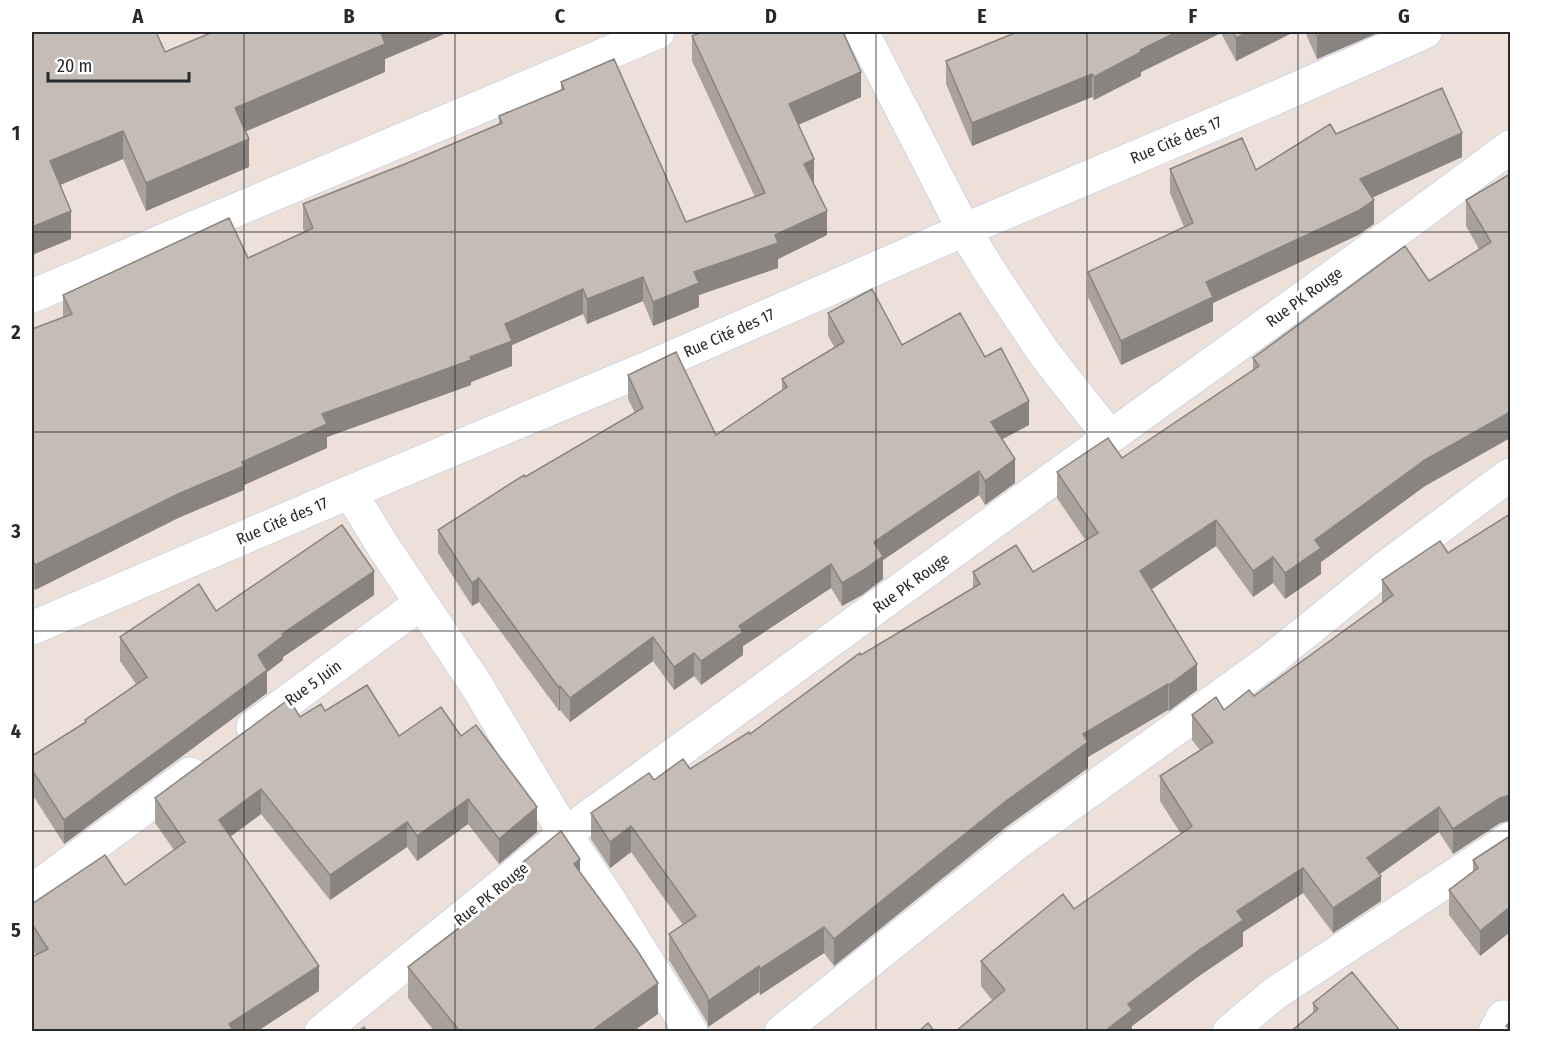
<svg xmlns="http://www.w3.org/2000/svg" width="1542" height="1063" viewBox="0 0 1542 1063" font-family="'Fira Sans Condensed',sans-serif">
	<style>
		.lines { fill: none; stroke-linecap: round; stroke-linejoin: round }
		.minor-casing { stroke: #ced6e4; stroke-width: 35 }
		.minor { stroke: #fff; stroke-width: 33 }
		.wall { fill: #a9a29c }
		.shaded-wall { fill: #89847f }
		.building { fill: #c4bcb5; stroke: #89847f; stroke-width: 1.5 }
		.grid { fill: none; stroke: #292929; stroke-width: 1.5; stroke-opacity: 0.55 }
		.labels { text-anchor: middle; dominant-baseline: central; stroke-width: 6; stroke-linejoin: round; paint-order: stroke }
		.street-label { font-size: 16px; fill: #292929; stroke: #fff }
		.neatline { fill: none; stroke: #292929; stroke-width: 2 }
		.grid-label { font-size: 20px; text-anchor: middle; font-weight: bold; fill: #292929 }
	</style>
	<rect width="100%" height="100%" fill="#ede0d8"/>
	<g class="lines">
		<g class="minor-casing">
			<path id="minor" d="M862,32l102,198 30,48 50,75 66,84
				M32,296l626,-264
				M350,492l33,54 94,140 88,148 41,61 85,137
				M32,628l318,-136 300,-125 314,-137 295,-125 166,-73
				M253,727l168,-124
				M32,891l158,-117
				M321,1032l244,-198 545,-397 296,-213 104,-77
				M781,1032l237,-190 249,-179 118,-95 104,-78 21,-15
				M1229,1032l45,-38 236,-155
				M1495,1032l8,-15"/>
		</g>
		<use href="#minor" class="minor"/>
	</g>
	<path class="wall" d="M32,32h124l9,20 48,-20h236l-64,27v13l-139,59 3,8v28l-103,44 -23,-52 -63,26 11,26v28l-39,16z
		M1030,32h264l-58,29 -15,-28 -80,39v4l-47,24 -2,-3 -120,49 -26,-62v-23z
		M1305,32h75l-63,27z
		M692,36l169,61 -63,28 29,110 -49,24v9l-79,27v12l-46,19 -10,-25 -56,23 -4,-10 -71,31v21l-41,16v3l-144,52v11l-83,37v5l-66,28 -143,72 -3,-7v-254l31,-11v-23l185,-37 57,-26 -2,-3v-25l102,-40 94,-40v-8l62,-25v-9l125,140 69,-25 -63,-136z
		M1336,134l126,23 -90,41 2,26 -16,11 -145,68v18l-92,44 -33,-68v-25l96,-45 -14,-34v-24l86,1z
		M1510,174v266v-2l-85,48 -104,76v12l-36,25 -12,-16 -20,14 -37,-51 -64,43 45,101 -28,21 -1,-1 -80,47v11l-82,59 -172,139 -10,-13 -64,42 -1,-3 -51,35 -1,-5 -38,-62v-26l14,-9 -52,-73 -21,16 -19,-29v-26l63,-33 36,-11 60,-35 111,-79 112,-67v-16h60l53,-31 -29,-43v-26l65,-14 131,-88v-12l176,-77 50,-32 -13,-23v-26z
		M828,313l74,32 83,12 44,68 -26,14 12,44 -30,22 -6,-10 -96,65v19l-21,16 -20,11 -11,-18 -88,58v9l-42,30 -7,-9 -20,14 -21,-29 -83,61 -10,-12 -1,1 -80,-109 -7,4 -34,-53v-23l87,-53 110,-64 -7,-14v-24l88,60 66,-44v-12l53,-31 -7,-12z
		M1510,514v307l-10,2 -47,31 -14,-22 -59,42 1,27 -48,32 -30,-40 -60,39v14l-44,30 -67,50v6l-140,-32 -11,-14v-25l93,-52 107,-75 -21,-33v-25l40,-26 -8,-10v-25l32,-5 30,-14 128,-93v-23l66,-27z
		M374,595l-91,62v3l-16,12v21l-203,151 -32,-50v-38l53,-33v-3l51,-36 -16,-23v-24l96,-26z
		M325,711l74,25h62l76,96 -38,32 -31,-40 -51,37 -10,-14 -77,53 -69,-86 -31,23 89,154 -63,41h-224l4,-77 -4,-6v-45l93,-19 49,-35 -19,-27v-25l145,-81z
		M1510,836v96l-30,24 -31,-41v-25l24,-19v-11z
		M522,863l58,9 78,142 -26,18h-197l-27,-34v-31l66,-51v-6l48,-33z
		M1313,1003l88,29 -88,-19z"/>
	<path class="shaded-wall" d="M385,32h64l-64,27v13l-150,64v-28z
		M1177,32h44v1l-80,39v4l-47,24v-23l46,-27z
		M1248,32h46l-58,29v-23z
		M1327,32h53l-63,27v-23z
		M861,72v25l-72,32v-25z
		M1092,74v23l-120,49v-23z
		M123,131v28l-73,30v-28z
		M1462,133v24l-102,46v-24z
		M249,139v28l-103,44v-28z
		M814,159v25l-10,-20z
		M1374,200v24l-16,11 -145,68v18l-92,44v-24l85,-59z
		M71,211v28l-39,16v-28z
		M827,211v24l-49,24v9l-79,27v12l-46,19v-24l41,-30z
		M643,277v24l-56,23v-25z
		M583,289v25l-71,31v21l-41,16v3l-144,52v11l-83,37v5l-66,28 -143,72v-25l207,-103 80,-48 148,-57 35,-33z
		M1029,401v24l-38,20v-23z
		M1510,412v26l-85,48 -104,76v12l-36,25v-26l30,-33 110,-80z
		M1015,459v24l-30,22v-24z
		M979,471v24l-96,65v19l-21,16 -20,11v-23l32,-41z
		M1216,520v26l-76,51v-26z
		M1273,557v26l-20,14v-26z
		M831,564v24l-88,58v9l-42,30v-24l38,-35z
		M374,571v24l-91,62v3l-16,12v21l-203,151v-24l218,-186z
		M479,578v24l-7,4v-23z
		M653,637v24l-83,61v-24z
		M694,653v23l-20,14v-23z
		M1197,664v26l-28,21v-26z
		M1168,684v26l-80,47v11l-82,59 -172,139v-27l249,-205z
		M560,686v24l-1,1v-23z
		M261,789v25l-42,31v-25z
		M1510,795v25l-10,3 -47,31v-25l47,-31z
		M468,799v25l-51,37v-25z
		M537,807v25l-38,32v-25z
		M1439,807v25l-72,51v-25z
		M407,822v25l-77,53v-25z
		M631,826v26l-21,16v-26z
		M580,859v31l-6,-26z
		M1303,868v25l-60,39v14l-44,30 -67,50v6h-28l24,-28 109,-93z
		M1381,876v25l-48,32v-25z
		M1510,907v25l-30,24v-25z
		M824,927v26l-64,42v-26z
		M319,966v25l-63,41h-27v-8z
		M759,966v26l-51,35v-26z
		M658,983v31l-26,18h-42z"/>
	<path class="building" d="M32,32h124l9,20 48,-20h172l-4,1 4,11 -150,64 14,31 -103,44 -23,-52 -73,30 21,50 -39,16z
		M703,32h140l18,40 -72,32 25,55 -10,5 23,47 -52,24 3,8 -84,29 5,11 -46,19 -10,-25 -56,22 -4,-10 -78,35 7,17 -42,16 1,3 -149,54 5,10 -85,38 2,4 -66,28 -143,71 -3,-7v-229l40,-15 -9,-19 166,-77 19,40 65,-30 -10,-24 102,-40 97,-41 -3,-7 65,-27 -3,-7 53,-23 72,163 79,-29 -73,-157z
		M1017,32h160l-37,18 1,2 -47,25 -2,-3 -120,49 -26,-62z
		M1233,32h15l-12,6z
		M1315,32h12l-10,4z
		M1442,88l20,45 -102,46 14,21 -16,11 -152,71 7,15 -92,44 -33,-69 105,-49 -23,-54 72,-31 14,32 74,-46 6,10z
		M1510,174v240v-2l-85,48 -110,80 6,8 -36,25 -12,-16 -20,14 -37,-51 -76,51 57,93 -28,21 -1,-1 -85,50 5,8 -82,59 -172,138 -10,-12 -64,42 -1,-3 -51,35 -1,-5 -38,-62 27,-18 -65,-90 -21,16 -19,-29 58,-40 5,7 29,-21 7,10 59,-37 1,2 110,-81 1,2 119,-71 -7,-12 43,-27 17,27 65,-39 -41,-61 51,-34 14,20 137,-92 -6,-8 152,-112 24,35 62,-39 -25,-42z
		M872,289l30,56 58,-32 25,44 16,-9 28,53 -38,21 24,37 -30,22 -6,-10 -105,71 9,14 -21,15 -20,12 -11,-19 -92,62 4,6 -42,29 -7,-8 -20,14 -21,-30 -83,61 -10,-12 -1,2 -80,-110 -7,5 -34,-53 86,-55 1,2 118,-69 -15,-33 48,-23 40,83 71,-48 -5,-8 62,-37 -16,-29z
		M1510,514v281l-10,3 -47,31 -14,-22 -72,51 14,18 -48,32 -30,-40 -66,43 6,9 -44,30 -71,54 4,6 -28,22h-149l50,-42 -24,-29 82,-67 11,15 118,-83 -32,-50 53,-34 -21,-27 24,-18 8,13 25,-20 5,6 139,-101 -11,-15 58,-39 8,12z
		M342,525l32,46 -92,63 1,2 -25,19 9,15 -203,150 -32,-50v-14l54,-34 -1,-2 62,-43 -27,-40 79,-53 17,27z
		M367,685l32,51 42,-29 20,29 15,-11 61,82 -38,32 -31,-40 -51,37 -10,-14 -77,53 -69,-86 -42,31 100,146 -90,58 4,6 -2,2h-199v-75l16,-8 -16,-25v-20l73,-49 20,30 60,-43 -30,-44 134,-99 11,18 21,-13 4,7z
		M561,831l19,28 -6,5 63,86 21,33 -68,49h-135l3,-3 -50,-62 69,-53 -3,-4 54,-38 -6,-9z
		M1510,836v71l-30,24 -31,-41 29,-22 -5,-8z
		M1352,972l49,60h-111l28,-23 -5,-6z
		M1510,1022v8l-4,-4z
		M928,1023l7,9h-17z
		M364,1027l3,5h-10z"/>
	<path class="grid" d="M244,32v1000M455,32v1000M666,32v1000M876,32v1000M1087,32v1000M1298,32v1000M32,232h1478M32,432h1478M32,631h1478M32,831h1478"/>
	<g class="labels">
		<g class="street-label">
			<text transform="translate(1176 140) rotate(-23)">Rue Cité des 17</text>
			<text transform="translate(1304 297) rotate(-36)">Rue PK Rouge</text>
			<text transform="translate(729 333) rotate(-24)">Rue Cité des 17</text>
			<text transform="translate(282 521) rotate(-23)">Rue Cité des 17</text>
			<text transform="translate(911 583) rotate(-36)">Rue PK Rouge</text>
			<text transform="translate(313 683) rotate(-36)">Rue 5 Juin</text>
			<text transform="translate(491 894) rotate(-39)">Rue PK Rouge</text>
		</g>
	</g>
	<rect width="1542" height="1063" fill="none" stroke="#ffffff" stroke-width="66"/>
	<path d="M48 72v9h141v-9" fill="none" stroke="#292929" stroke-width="3"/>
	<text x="57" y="72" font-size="18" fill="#292929" stroke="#ffffff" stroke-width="4.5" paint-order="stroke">20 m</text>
	<rect x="33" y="33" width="1476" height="997" class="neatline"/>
	<g class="grid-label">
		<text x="138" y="23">A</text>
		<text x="349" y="23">B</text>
		<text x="560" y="23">C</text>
		<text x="771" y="23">D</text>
		<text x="982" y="23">E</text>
		<text x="1193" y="23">F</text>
		<text x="1404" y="23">G</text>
		<text x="16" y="140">1</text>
		<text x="16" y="339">2</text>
		<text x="16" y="538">3</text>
		<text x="16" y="738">4</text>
		<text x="16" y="937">5</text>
	</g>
</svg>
